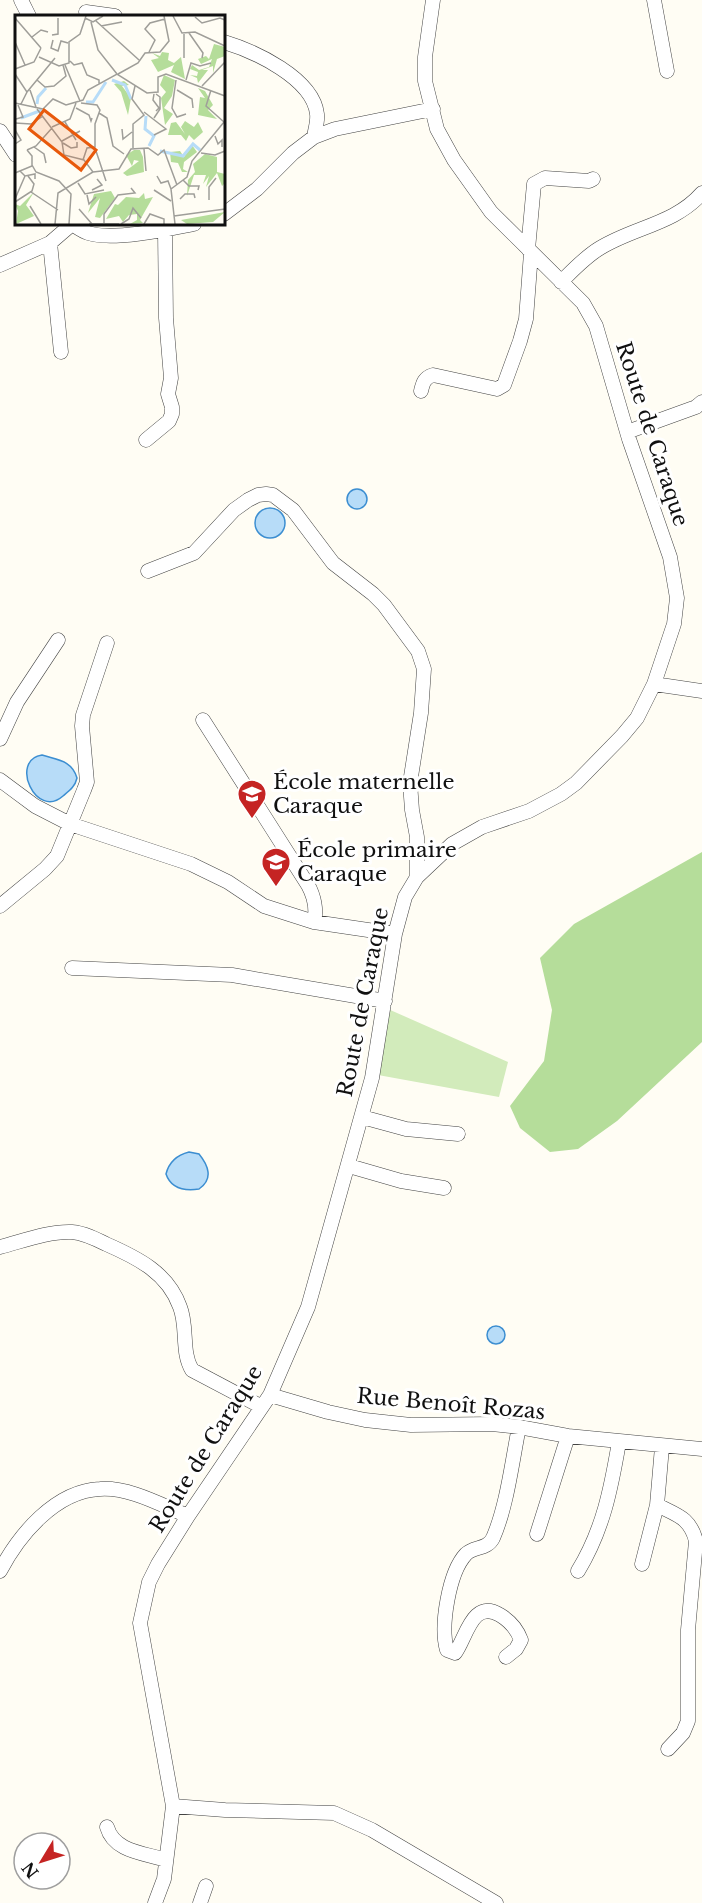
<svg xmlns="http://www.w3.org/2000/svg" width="702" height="1903" viewBox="0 0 702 1903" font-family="'Libre Baskerville',serif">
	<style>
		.green { fill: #d2ebbb }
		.forest { fill: #b5dd9a }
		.water { fill: #b7dcf8; stroke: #3c8ed1; stroke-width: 1.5 }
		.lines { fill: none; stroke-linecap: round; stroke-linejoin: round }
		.minor-casing { stroke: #434343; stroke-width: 15 }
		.minor { stroke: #fff; stroke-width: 14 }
		.labels { text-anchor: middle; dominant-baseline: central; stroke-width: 6; stroke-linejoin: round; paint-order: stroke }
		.street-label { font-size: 21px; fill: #101010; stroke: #fff }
		.poi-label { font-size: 21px; fill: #101010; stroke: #fff; text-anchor: start }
		.inset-river { fill: none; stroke: #b7dcf8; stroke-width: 3 }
		.inset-road { fill: none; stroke: #9f9e99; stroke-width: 1.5 }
		.view { fill: #e8590c; fill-opacity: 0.15; stroke: #e8590c; stroke-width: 3 }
		.inset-edge { fill: none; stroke: #101010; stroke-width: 3 }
	</style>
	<rect width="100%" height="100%" fill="#fffdf4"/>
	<path class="green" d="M388,1009l120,53 -9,35 -121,-22z"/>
	<path class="forest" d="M702,852v190l-85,79 -39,28 -28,3 -30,-24 -10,-22 34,-45 8,-51 -12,-52 34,-34z"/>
	<path class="water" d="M347 499a10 10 0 1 1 20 0a10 10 0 1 1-20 0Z
		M255 523a15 15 0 1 1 30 0a15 15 0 1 1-30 0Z
		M42,755c15,5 30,5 35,23 -2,9 -8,13 -14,18 -27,24 -54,-36 -21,-41z
		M189,1152l10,2c9,11 15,25 0,35 -14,2 -28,0 -33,-15 3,-12 11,-19 23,-22z
		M487 1335a9 9 0 1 1 18 0a9 9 0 1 1-18 0Z"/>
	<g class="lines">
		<g class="minor-casing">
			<path id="minor" d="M21,0l8,16
				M654,0l13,71
				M86,12l29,4
				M224,42c30,9 89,36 93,72 1,7 -2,16 -3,23
				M0,131l16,24
				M224,214l33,-25 36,-36 21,-16 21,-8 98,-20
				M72,224c5,3 10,7 16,9 24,8 81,-4 106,-9
				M50,243l11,109
				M528,249l6,-65 11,-6 44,3 4,-2
				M0,265l50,-22 22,-19
				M561,282c12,-12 24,-25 39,-34 34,-21 75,-24 102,-55
				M421,391c2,-8 3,-13 12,-16l64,14 7,-4 16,-44 6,-22 5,-66
				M627,432l69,-25 6,-5
				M146,440l23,-19 3,-7v-7l-4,-13 3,-16 -5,-60 -1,-88
				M148,571l46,-18 40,-43 14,-10 10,-5 8,-1 7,1 20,15 40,53 40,31 11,11 34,46 6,18 -3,44 -11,70 2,27 5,27v40
				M654,684l48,7
				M203,720l105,165c6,11 9,25 6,37
				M0,739l17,-37 41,-62
				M0,780l35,26 35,18 121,40 37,18 36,24 50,16 81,12
				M0,906l45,-37 12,-13 27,-66 3,-8 -5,-56 1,-11 24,-72
				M72,968l160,7 153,26
				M362,1117l44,12 52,5
				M349,1166l52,15 43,7
				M0,1247c23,-6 48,-16 72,-15 12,1 24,7 34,12 32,14 62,29 74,63 8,20 1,45 12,63l70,37
				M270,1395l58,17 37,8 46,5 81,-1 27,3 49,9 134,13
				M657,1505c19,10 33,12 39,36l-8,89v91l-5,12 -15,16
				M537,1534l31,-98
				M642,1564l15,-59 5,-58
				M0,1571c19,-36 55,-80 100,-82 30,-2 61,16 88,27
				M578,1571c25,-41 33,-82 41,-129
				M506,1657l10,-8 5,-9c-4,-11 -11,-19 -21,-25 -28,-17 -34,24 -45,38l-8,-3c-7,-24 2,-78 19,-96 8,-8 21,-4 27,-16 14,-32 19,-76 26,-111
				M173,1806l52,4 109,3 38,17 124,73
				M107,1827c7,25 38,26 59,33
				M155,1903l9,-24 9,-73 -33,-183 9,-41 9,-18 30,-48 82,-121 38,-88 64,-229 23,-144 10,-37 12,-20 35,-33 30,-17 47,-16 32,-17 15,-11 46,-47 15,-18 17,-34 20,-60 3,-26 -7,-41 -41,-118 -33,-113 -13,-23 -92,-91 -37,-52 -17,-31 -12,-48v-24l8,-57
				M200,1903l6,-17"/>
		</g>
		<use href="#minor" class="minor"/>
	</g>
	<defs>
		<g id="school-pin" transform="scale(1.5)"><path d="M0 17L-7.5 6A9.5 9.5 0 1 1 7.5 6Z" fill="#c52423" stroke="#fff"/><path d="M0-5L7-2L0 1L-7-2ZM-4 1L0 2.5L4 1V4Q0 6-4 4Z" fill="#fff"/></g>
	</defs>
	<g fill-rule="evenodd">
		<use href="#school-pin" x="252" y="794"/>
		<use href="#school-pin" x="276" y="862"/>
	</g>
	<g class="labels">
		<g class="street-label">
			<text transform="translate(652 434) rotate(72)">Route de Caraque</text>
			<text transform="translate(363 1002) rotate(-79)">Route de Caraque</text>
			<text transform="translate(451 1404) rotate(5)">Rue Benoît Rozas</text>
			<text transform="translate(206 1449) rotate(-58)">Route de Caraque</text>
		</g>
		<g class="poi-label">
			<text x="273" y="782">École maternelle<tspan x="273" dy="24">Caraque</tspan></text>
			<text x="297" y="850">École primaire<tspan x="297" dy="24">Caraque</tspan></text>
		</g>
	</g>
	<g transform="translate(15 15)">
		<rect width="210" height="210" fill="#fffdf4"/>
		<path d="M199,29l11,3v9l-8,3 -4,14v-7l-11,4h6l-10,13 -1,-5 -7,-3 7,1 1,-4 -8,-3 2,-4 7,5 10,-3 3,-8 -11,5 -3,-5 8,-3 3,3zM147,37l7,1 -1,7 6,3 7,-6 4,22 -14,-7 3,-7 -16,7 -7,-12 8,-2 -7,-5 8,3zM149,60l11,5 -3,16 -8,12 9,6 -8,11 -4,-27 5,-6 -6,-7zM109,66l5,4 -7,1 9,12 -3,17 -7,-23 -7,-8zM183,73l7,3 8,14 -5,5 9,9 -19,-4 2,-18 5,1zM170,106l9,6 4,-5 5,10 -9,8 -5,-5 -3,6 -5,-6h-13l3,-12 5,-1 9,12 -4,-7zM177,130l5,7 -13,10 -1,7 5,3h-6l-4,-9 -7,-1 -1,-10 10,-1 4,6zM119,135h6l3,7 1,15 -17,4 -4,-3 16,-12 -5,-1 -2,6 -6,-11zM190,139l12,3v15l8,2v9l-3,3 -5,-13 -11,14 3,-11 -6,8 3,-9h-12l-7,21 1,-16 7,-8 -2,-8zM96,176l4,7 -15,20 -5,-1 5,-19 -12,15 6,-19zM19,177l-8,13 8,11 -18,8 2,-13 -3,-7 5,2zM129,178l1,6 8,-2 -13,23 3,3 -13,1 7,-4v-6l-8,1 -6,7 -4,-6 -13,3 9,-15 3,1 8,-8 13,1zM210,197l-12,10 -26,2 -6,-4z" fill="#b5dd9a"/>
		<path class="inset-river" d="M97,65l13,5 6,14M71,87h7l13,-20M22,89l1,-7 8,-9M131,101l-1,13 9,7 -5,10M6,103l21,-8M145,136l23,5 10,-12 7,6"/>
		<path class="inset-road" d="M158,1l9,17 13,-1 30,14M180,2l7,6 18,-5 5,2M0,3l26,30M70,3l8,4 10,-6M81,6l43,39M76,7l7,28 19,24M86,11l21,-4M174,18l14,20 -1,5M169,19v24M37,20l6,-1v-16M17,22l9,-7 7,2M38,25l-2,8 7,3 3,-10 7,2M0,27l10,23M134,37l6,-12 -10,-11 5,-6 15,-4M24,42l20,9 10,-3v-21l11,-8 6,-18M55,46l4,4 8,-2 5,12 12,5v5M50,50l15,36M0,54l19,-7 7,-14M0,59l12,18 -6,12M103,59l20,-11 7,-10 15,-1 9,-11 -5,-25M22,65l8,7 9,-1 12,-10 -3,-11M161,65l-4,28 5,9 9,-3M171,65l5,-17 9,3 11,-3M187,71l23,-24M15,75l6,17M162,75l15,9 1,9M12,77l28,-34M139,79l-1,6 6,8 -3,3M0,88l28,6M66,88l16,2 3,5 -5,14v23l-8,1 -4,12M61,93l13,7 2,6 1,-3M22,94l25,33 2,13 20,5 9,12 -35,21 -3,31M28,94l10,-10 13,6 17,-5 5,-10 29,-16 30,19 11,-1v-15l8,-3 59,22M129,97l22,17 -12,6M84,98l8,5 6,28 11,8M139,103l6,-9v-12l-4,-3M1,104l7,-2 -5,-12M50,107l11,18M0,108l16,1 12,-8M37,112l18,-8 6,-16M107,114l1,10 9,-7M0,115l6,10 -6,4M200,121l3,8 4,-4v7M47,126l18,-10M48,128l8,5 6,-1v-5M19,132l10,7 2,9M80,133l11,33M118,133v-24l11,-9 -12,-16 3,-13M129,134l2,22M12,135l9,-4 16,-18M186,138l14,2 10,-4M17,150l4,7 23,9 12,13 -2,30M5,156l5,5 10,-2v5M78,157l26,-3 12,-20 17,-1 10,7 6,-5 13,35M0,158l17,-7v-10l-5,-6M142,161l4,7 7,-2 3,8M168,165l6,6h10l-1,4M63,168l7,11 19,-4M77,175l10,-5 -5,-6M139,175l17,11M16,177l27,18M72,180l2,9 7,-7M0,184l10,-23M165,184l5,-5h9l1,4M194,185v-13l7,-9M0,187l17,-11 2,-7 -6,-8M15,191l11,18M64,194l13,15M159,201l51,-7M89,208v-9l14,-19 17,-2 -4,-5M74,209h30M106,209l8,-5 4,-11 8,10M129,209l6,-10 14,5v5M160,209l-4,-35 16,-12 5,-16 32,-39 -18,-16 5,-16"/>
		<path class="view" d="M29,95l52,40 -15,20 -52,-41z"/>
		<rect width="210" height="210" class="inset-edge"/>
	</g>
	<g transform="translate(42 1861) rotate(232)"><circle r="28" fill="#ffffff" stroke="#9f9f9f" stroke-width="1.5"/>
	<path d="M0-4.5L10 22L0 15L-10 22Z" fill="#c52423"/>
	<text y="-9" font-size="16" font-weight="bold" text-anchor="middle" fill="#101010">N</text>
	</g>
</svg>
